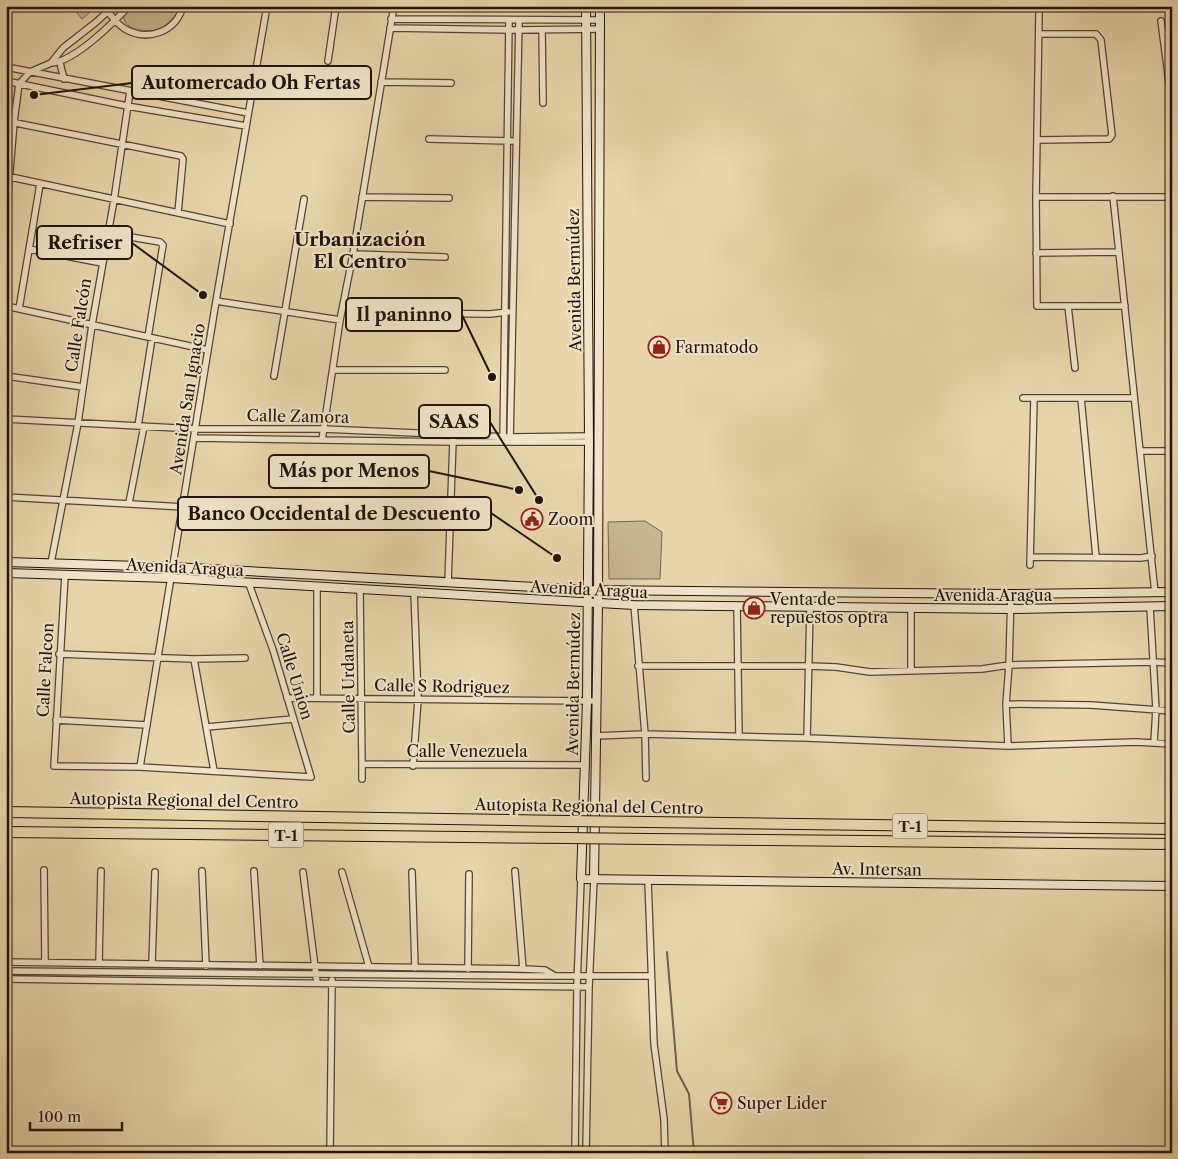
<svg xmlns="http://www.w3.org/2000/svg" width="1178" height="1159" viewBox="0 0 1178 1159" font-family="'Libre Caslon Text',serif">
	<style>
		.green { fill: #c8b591; stroke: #76644e }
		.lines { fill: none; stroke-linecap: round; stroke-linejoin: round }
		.stream { stroke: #725f4b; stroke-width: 2 }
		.street-casing { stroke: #554333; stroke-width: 8 }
		.secondary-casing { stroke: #24120b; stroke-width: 10 }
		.highway-casing { stroke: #24120b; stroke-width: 12 }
		.street { stroke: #f1e4c9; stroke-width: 5.5 }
		.secondary { stroke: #f1e4c9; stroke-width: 8 }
		.highway { stroke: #e9d6ac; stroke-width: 10 }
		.highway-bridge-casing { stroke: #24120b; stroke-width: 12; stroke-linecap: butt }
		.highway-bridge { stroke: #e9d6ac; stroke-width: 10 }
		.labels { text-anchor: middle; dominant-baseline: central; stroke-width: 4; stroke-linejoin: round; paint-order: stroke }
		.shield { fill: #f1e4c9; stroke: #625144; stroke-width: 1 }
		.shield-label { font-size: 15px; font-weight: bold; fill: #24120b }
		.street-label { font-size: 16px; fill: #24120b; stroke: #f1e4c9 }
		.poi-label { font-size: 16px; fill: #24120b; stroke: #f1e4c9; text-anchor: start }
		.quarter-label { font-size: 19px; font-weight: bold; fill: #24120b; stroke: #f1e4c9 }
		.leader { fill: none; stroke: #24120b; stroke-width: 2 }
		.callout-dot { fill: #24120b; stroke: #f1e4c9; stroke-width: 2 }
		.callout { fill: #f1e4c9; stroke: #24120b; stroke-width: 2 }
		.callout-label { font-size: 18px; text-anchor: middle; font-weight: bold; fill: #24120b }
	</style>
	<rect width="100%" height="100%" fill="#e9d6ac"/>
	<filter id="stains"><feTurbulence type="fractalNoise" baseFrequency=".004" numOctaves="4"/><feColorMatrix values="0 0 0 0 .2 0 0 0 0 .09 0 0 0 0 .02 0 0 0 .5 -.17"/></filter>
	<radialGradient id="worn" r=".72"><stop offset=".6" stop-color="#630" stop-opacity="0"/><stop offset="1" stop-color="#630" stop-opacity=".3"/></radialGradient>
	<path class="green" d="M71,6h26l-15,13z
		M133,6h48c-4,9 -13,19 -22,23 -10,4 -36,2 -35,-13z
		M645,521l17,11 -2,47h-51l-1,-57z"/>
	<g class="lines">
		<path class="stream" d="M667,952l10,119 12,23 5,59"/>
		<g class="street-casing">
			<path id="street" d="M108,12c5,6 10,13 17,17 23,13 51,3 58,-23
				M1039,13l-3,184 1,109h88
				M391,19l209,1
				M1161,21l11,84
				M390,28l128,2 83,-1
				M542,30l1,73
				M1163,34l9,-1
				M328,61l8,-55
				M51,63c23,-1 62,-40 78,-57
				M60,63l4,16
				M6,67l242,46
				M6,81l121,25 119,20
				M381,82l70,1
				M6,121l175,35 2,3 -5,54
				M429,139l83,2
				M1037,140l72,-1 3,-4 -11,-95 -5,-6h-57
				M6,176l224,48
				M1113,196l42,397
				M362,197l87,1
				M1036,197h136
				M6,219l8,-97 5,-38 11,-12 21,-9 12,-15 32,-25 19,-17
				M107,233l53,9 3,3 -15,92
				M29,249l73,14
				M1036,253l83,-1
				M353,254l92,3
				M216,301l124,19
				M6,306l202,44
				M1068,306l7,62
				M19,309l21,-125
				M399,313l91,1 18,-2
				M334,370h111
				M6,376l77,11
				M274,376l30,-177
				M1023,398h111
				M1081,398l15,159
				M6,419l190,10h127l188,8 78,-1
				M138,426l14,-88
				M195,438l258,4h136
				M322,440l18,-120 13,-66 41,-248
				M503,442l6,-421
				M510,442l9,-421
				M1141,451h31
				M6,497l178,10
				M129,503l15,-77
				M1030,557l111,1 11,-2
				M51,563l27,-140 14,-98 22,-125 16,-109
				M1030,565l4,-167
				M65,575l-11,191 86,1 171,10 -38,-127 -24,-66
				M448,583l5,-143
				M317,587v111
				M360,589l2,175
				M634,605l11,129 1,44
				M737,606l2,131
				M1150,607l6,102 -2,34
				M911,608v62
				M59,654l135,5 51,-1
				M194,659l20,112
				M638,666h170l28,1 34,5 112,-3 27,-4 145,-3 18,1
				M287,698l309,3
				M1006,704l85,1 81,6
				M56,720l91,5
				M207,727l86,-8
				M595,736l50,-2 162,4 201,8 128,-4 36,2
				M807,738l3,-131
				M1008,746l-2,-42 3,-39 2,-71
				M413,766l5,-66 -4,-109
				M140,767l76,-466 51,-295
				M362,779v-15l224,1
				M44,870l1,92
				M202,871l4,95
				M254,871l6,95
				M515,871l8,98
				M303,872l14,111
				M342,872l27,95
				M412,872l3,96
				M648,880l6,164 10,75 1,34
				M6,962l517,7 22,1 10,6
				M99,963l2,-92
				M152,964l3,-92
				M468,969l1,-95
				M6,971l517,5h128
				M6,979l583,8
				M330,1153l2,-173
				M575,1153l2,-167 4,-107
				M586,1153l3,-166 5,-108"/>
		</g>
		<g class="secondary-casing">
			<path id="secondary" d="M586,6l3,436 -2,259 -6,178 591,7
				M6,562l167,5 416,23 422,4 161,-2
				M6,573l165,5 463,27 377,4 161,-3
				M594,879l4,-275 2,-598"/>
		</g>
		<g class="highway-casing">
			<path id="highway" d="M6,812l560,9
				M648,822l524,7
				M6,832l560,6
				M649,839l523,5"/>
		</g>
		<use href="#street" class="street"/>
		<use href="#secondary" class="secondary"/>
		<use href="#highway" class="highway"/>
		<g class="highway-bridge-casing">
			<path id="highway-bridge" d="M566,821l82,1
				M566,838l83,1"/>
		</g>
		<use href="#highway-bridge" class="highway-bridge"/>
	</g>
	<defs>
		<g id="shop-ring" transform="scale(1.125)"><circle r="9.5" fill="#f1e4c9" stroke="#8f2418" stroke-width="1.5"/><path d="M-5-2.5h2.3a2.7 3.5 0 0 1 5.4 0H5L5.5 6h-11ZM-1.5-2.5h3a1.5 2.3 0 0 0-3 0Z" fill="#8f2418"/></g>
		<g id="civic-ring" transform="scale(1.125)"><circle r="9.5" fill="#f1e4c9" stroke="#8f2418" stroke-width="1.5"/><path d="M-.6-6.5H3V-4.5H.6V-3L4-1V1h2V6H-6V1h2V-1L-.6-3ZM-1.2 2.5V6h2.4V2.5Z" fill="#8f2418"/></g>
		<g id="supermarket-ring" transform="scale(1.125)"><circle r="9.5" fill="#f1e4c9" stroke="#8f2418" stroke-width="1.5"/><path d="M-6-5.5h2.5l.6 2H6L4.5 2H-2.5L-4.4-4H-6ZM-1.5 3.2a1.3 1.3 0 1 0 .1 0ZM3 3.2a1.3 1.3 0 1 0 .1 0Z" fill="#8f2418"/></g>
	</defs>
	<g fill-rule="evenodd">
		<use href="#shop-ring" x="659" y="347"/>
		<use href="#civic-ring" x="532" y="519"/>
		<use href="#shop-ring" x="754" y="608"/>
		<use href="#supermarket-ring" x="721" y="1103"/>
	</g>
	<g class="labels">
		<g class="shield">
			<rect x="892.5" y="813.5" width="35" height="25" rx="4"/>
			<rect x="268.5" y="822.5" width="35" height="25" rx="4"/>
		</g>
		<g class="shield-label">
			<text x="910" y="826">T-1</text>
			<text x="286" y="835">T-1</text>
		</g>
		<g class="street-label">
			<text transform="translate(574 280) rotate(-91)">Avenida Bermúdez</text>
			<text transform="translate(78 325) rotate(-81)">Calle Falcón</text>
			<text transform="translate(187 399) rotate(-81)">Avenida San Ignacio</text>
			<text transform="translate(298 416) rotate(1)">Calle Zamora</text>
			<text transform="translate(185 567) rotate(3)">Avenida Aragua</text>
			<text transform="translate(589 589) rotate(3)">Avenida Aragua</text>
			<text x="993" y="595">Avenida Aragua</text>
			<text transform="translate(45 670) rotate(-87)">Calle Falcon</text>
			<text transform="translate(295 676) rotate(73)">Calle Union</text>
			<text transform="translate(348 677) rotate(-91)">Calle Urdaneta</text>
			<text transform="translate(573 684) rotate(-89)">Avenida Bermúdez</text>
			<text transform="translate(442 686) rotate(1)">Calle S Rodriguez</text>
			<text x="467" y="751">Calle Venezuela</text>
			<text transform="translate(184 800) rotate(1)">Autopista Regional del Centro</text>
			<text transform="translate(589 806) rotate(1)">Autopista Regional del Centro</text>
			<text transform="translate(877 869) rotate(1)">Av. Intersan</text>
		</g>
		<g class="poi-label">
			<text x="675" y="347">Farmatodo</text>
			<text x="548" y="519">Zoom</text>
			<text x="770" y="599">Venta de<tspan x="770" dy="18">repuestos optra</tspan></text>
			<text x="737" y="1103">Super Lider</text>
		</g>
		<g class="quarter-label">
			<text x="360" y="239">Urbanización<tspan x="360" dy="22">El Centro</tspan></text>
		</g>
	</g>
	<path class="leader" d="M34 95L132 83M203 295L132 243M492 377L462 315M539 500L490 422M519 490L429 471M557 558L491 513"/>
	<g class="callout-dot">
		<circle cx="34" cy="95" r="5"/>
		<circle cx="203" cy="295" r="5"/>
		<circle cx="492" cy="377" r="5"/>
		<circle cx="539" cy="500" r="5"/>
		<circle cx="519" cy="490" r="5"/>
		<circle cx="557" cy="558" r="5"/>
	</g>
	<g class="callout">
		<rect x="132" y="66" width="239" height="33" rx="5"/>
		<rect x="37" y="226" width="95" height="33" rx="5"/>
		<rect x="346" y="298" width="116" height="33" rx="5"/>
		<rect x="419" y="405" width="71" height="33" rx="5"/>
		<rect x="269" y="455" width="160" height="33" rx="5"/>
		<rect x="178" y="497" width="313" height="33" rx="5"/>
	</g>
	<g class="callout-label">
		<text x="251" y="89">Automercado Oh Fertas</text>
		<text x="85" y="249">Refriser</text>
		<text x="404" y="321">Il paninno</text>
		<text x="454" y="428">SAAS</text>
		<text x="349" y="477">Más por Menos</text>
		<text x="334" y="520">Banco Occidental de Descuento</text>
	</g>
	<rect width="1178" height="1159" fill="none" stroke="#e9d6ac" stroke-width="25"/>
	<rect x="8" y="8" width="1163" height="1144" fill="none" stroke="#24120b" stroke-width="2.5"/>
	<rect x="12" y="12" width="1153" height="1134" fill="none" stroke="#24120b"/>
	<path d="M30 1122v8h92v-8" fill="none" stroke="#24120b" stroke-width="2.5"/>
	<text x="38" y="1122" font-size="15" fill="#24120b" stroke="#f1e4c9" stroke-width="4" paint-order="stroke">100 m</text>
	<rect width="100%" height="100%" filter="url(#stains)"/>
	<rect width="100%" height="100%" fill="url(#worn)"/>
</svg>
